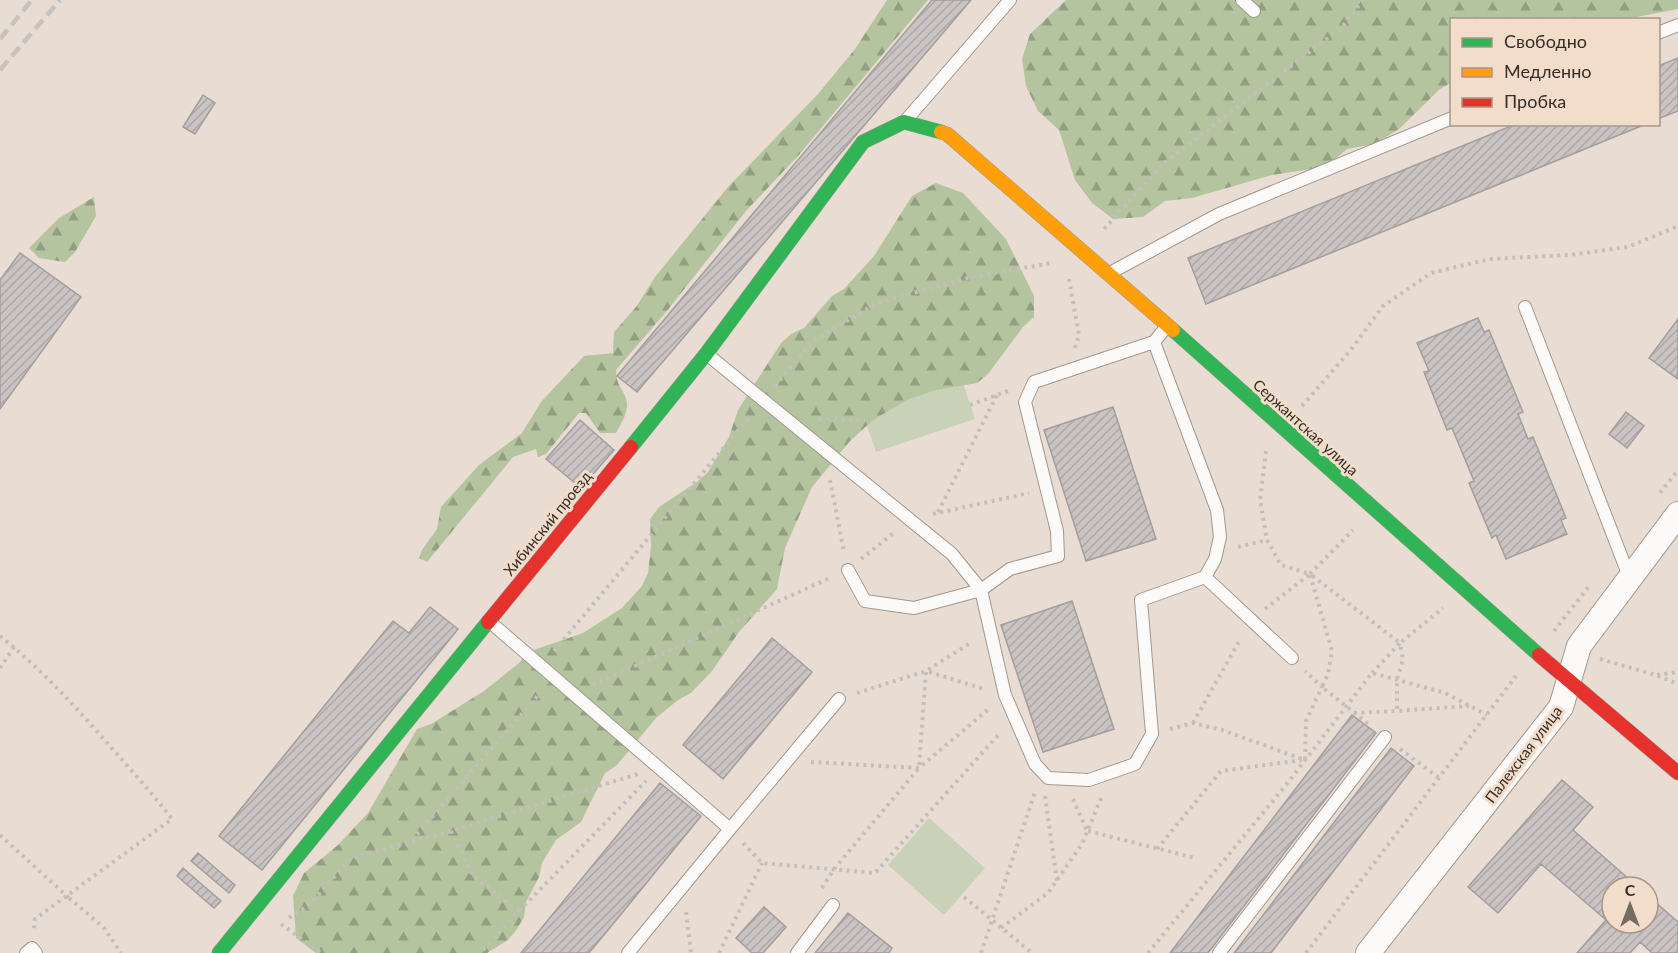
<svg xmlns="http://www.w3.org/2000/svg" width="1678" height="953" viewBox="0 0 1678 953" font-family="Lato,sans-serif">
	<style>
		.green { fill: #c9d1b8 }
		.forest { fill: url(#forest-firs) }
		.building { fill: url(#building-hatch); stroke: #a39d9e; stroke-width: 1.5 }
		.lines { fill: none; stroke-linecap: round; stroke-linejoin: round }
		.lane-casing { stroke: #a0978f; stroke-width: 14 }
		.street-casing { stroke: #a0978f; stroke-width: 26 }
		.fast-casing { stroke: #a0978f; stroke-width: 15 }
		.slow-casing { stroke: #a0978f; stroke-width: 15 }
		.jam-casing { stroke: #a0978f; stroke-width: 15 }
		.path { stroke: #c4bfbb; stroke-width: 4; stroke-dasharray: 3 4.5; stroke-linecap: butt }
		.lane { stroke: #fcfaf8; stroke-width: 12 }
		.street { stroke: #fcfaf8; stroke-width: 24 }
		.fast { stroke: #30b455; stroke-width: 14 }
		.slow { stroke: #ff9f0a; stroke-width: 14 }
		.jam { stroke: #e5322d; stroke-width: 14 }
		.rail { stroke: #c5c2bf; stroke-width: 4.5; stroke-dasharray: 12 6; stroke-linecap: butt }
		.path-bridge { stroke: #c4bfbb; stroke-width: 4; stroke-dasharray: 3 4.5; stroke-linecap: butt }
		.labels { text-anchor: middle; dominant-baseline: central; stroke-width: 6; stroke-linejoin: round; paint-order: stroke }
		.street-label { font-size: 15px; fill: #352d26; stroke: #f2dcca }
	</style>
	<defs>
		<pattern id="forest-firs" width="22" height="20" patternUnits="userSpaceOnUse" patternTransform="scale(1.5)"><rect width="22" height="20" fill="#b3c49f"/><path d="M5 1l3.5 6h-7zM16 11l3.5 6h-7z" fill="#92a081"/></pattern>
		<pattern id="building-hatch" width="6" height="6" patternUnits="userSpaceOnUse" patternTransform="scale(1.5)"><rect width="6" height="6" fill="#c9c3c3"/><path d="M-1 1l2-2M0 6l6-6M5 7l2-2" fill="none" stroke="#ada8a7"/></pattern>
	</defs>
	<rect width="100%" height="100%" fill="#e9ddd3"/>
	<path class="green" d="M957,365l18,54 -99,33 -18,-53z
		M929,818l56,50 -41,47 -56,-50z"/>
	<path class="forest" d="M887,0h41l-130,156 -52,55 -80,101 -50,58c1,16 4,14 9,26 6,13 -3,26 -9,37h-16l-14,-20h-7l-33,41 -8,3 -2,-8 -23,8 -86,105 -8,-4 3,-8 15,-21 4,-22 38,-42 43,-32 19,-31 43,-46 29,-3 1,-21 22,-25 19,-30 73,-90 90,-93 37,-45z
		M1066,0h612v9l-52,10 -174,1 -1,63 -11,6 -41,40 -24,15 -28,5 -21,18 -54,8 -80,23 -27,3 -22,16 -30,2 -21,-16 -17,-23 -16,-50 -21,-19 -12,-25 -4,-27 8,-25z
		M936,183l27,10 43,46 28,57v21l-11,10 -35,47 -11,9 -41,7 -27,9 -36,21 -23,21 -38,46 -27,61 -8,41 -38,43 -27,39 -21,22 -13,7 -22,18 -39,47 -12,8 -24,49 -25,18 -14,23 -3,14 -13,25 -2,15 -7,12 -9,11 -21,13h-171l-20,-15 -3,-42 11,-23 34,-28 30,-32 49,-84 14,-5 53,-33 35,-28 9,-11 55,-19 39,-25 20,-22 6,-13 3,-27 -1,-27 9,-12 38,-25 11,-10 21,-35 9,-27 43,-67 10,-9 13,-6 28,-32 12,-7 30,-33 38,-60z
		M94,197l2,19 -21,36 -10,10 -26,-4 -10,-10 30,-30z"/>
	<path class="building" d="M932,0h39l-334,392 -20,-16z
		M1678,58v53l-20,8v-53z
		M203,95l12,8 -20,31 -12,-7z
		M1516,124h130l-440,180 -18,-46z
		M20,253l61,44 -81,112v-129z
		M1478,318l6,14 5,-2 34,82 -5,2 10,25 5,-2 33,81 -5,2 6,14 -61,25 -10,-24 -4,3 -23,-55 5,-2 -22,-53 -5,2 -23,-58 5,-1 -12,-28z
		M1678,319v60l-29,-21z
		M1113,407l43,132 -70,22 -42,-131z
		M1626,412l18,14 -17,22 -18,-14z
		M580,420l34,30 -33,38 -35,-29z
		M1072,601l42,128 -71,23 -42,-127z
		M430,607l28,22 -196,241 -43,-34 174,-215 16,12z
		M772,638l40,34 -89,107 -40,-34z
		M1352,715l24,18 -168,220h-38z
		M1391,748l23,18 -143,187h-37z
		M1562,780l31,27 -20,23 65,57h-26v36h36v-27l30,26v31h-26l-12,-11 -10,11h-53l29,-33 -65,-56 -43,49 -30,-26z
		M660,783l41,33 -88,108 -24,29h-68z
		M198,853l37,32 -6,8 -38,-32z
		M183,868l38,33 -7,7 -37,-32z
		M764,907l22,20 -23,26h-11l-16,-15z
		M848,913l44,35 -3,5h-74z"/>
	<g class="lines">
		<g class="lane-casing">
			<path id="lane" d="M1242,0l12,11
				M1658,33l20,-8
				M907,119l103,-119
				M1110,273l109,-59 233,-96
				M1525,307l105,272
				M1154,342l-120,40 -9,20 32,129 1,25 -48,13 -29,21 24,105 30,69 13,14 41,2 46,-16 17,-30 -11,-134 64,-23 10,-18 5,-22 -3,-27 -63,-168 13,-16
				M708,355l244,199 29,36 -67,18 -49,-7 -17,-31
				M1205,577l87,81
				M490,622l240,207 -102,124
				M730,829l109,-130
				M26,953l6,-5 4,5
				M797,953l36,-48
				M1219,953l166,-216"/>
		</g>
		<g class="street-casing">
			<path id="street" d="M1368,953l193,-246 18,-61 99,-132"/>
		</g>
		<g class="fast-casing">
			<path id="fast" d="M1173,330l366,325
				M631,447l75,-93 157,-212 41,-20 37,10
				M219,953l269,-331"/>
		</g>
		<g class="slow-casing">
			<path id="slow" d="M941,132l6,2 226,196"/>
		</g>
		<g class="jam-casing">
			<path id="jam" d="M488,622l143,-175
				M1539,655l139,118"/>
		</g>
		<path class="path" d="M1104,229l59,-65 179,-137 21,-27
			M1069,279l10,56 -4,13
			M775,386l38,-45 64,-38 94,-26 81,-14
			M970,405l38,-14
			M1302,406l48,-55 33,-45 48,-33 59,-14 79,-4 59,-8 50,-21
			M819,419l46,1
			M1266,451l-6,49 7,40 14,25 29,9 22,77 -4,23 -6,13 49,39
			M830,480l14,72
			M1660,493l18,-23
			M938,512l59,-117
			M933,514l96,-21
			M1238,547l29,-7
			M861,559l34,-27
			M1310,574l43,-44
			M1265,609l45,-35 90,69 43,-35
			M1554,631l36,-46
			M0,636c40,32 75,70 109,109 21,24 43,48 63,74l-137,100 -1,11
			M554,651l197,-236
			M1600,659l56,16 22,9
			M0,668l14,-21
			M1372,673l28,-30 3,17 -6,19v32l72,-5
			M1657,675l21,-3
			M593,685l239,-108
			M857,693l69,-22 46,-29
			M1354,713l43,-2
			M1193,723l48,-85
			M1170,729l23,-6 29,7 83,30 1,-39 16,-34 -17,-16
			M1400,749l39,29
			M811,762l108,6 72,-61
			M1045,796l12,85
			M1073,799l14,32
			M451,831l22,45 46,35 -39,42
			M1088,831l107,27
			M412,840l129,-148
			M743,843l19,20 113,10 125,-140
			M1157,849l64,-78 81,-11
			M822,888l12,-19 85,-101 7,-97 58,18
			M964,897l68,56
			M69,898l35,30 17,25
			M519,911l127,-130
			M686,912l5,41
			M289,918l20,-13 42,-47 100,-27 187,-57
			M281,924l40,29
			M1001,928l47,-35 34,-49 20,-48
			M719,953l43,-90
			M981,953l54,-161
			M1148,953l142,-173 82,-107 73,20 42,22
			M1306,953l210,-277"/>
		<use href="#lane" class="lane"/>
		<use href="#street" class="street"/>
		<use href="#fast" class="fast"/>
		<use href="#slow" class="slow"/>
		<use href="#jam" class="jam"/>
		<path class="rail" d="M0,39l32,-39
			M0,70l60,-70"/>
		<path class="path-bridge" d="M0,835l69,63"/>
	</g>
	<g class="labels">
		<g class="street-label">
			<text transform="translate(1306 427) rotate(42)">Сержантская улица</text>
			<text transform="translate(547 523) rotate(-51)">Хибинский проезд</text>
			<text transform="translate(1523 754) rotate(-53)">Палехская улица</text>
		</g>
	</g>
	<rect x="1450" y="18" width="210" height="108" fill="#f2dcca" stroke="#a69688" stroke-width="1.5"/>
	<rect x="1462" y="38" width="30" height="9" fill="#30b455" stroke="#a69688" stroke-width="1.5"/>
	<text x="1504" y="48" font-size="18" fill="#352d26">Свободно</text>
	<rect x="1462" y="68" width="30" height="9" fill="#ff9f0a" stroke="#a69688" stroke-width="1.5"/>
	<text x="1504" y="78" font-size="18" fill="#352d26">Медленно</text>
	<rect x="1462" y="98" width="30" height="9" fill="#e5322d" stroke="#a69688" stroke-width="1.5"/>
	<text x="1504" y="108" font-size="18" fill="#352d26">Пробка</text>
	<g transform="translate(1630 905)"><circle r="28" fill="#f2dcca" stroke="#a69688" stroke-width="1.5"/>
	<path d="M0-4.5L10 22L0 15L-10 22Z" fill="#746b63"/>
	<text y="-9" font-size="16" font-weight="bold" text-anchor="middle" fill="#352d26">С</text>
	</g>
</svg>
